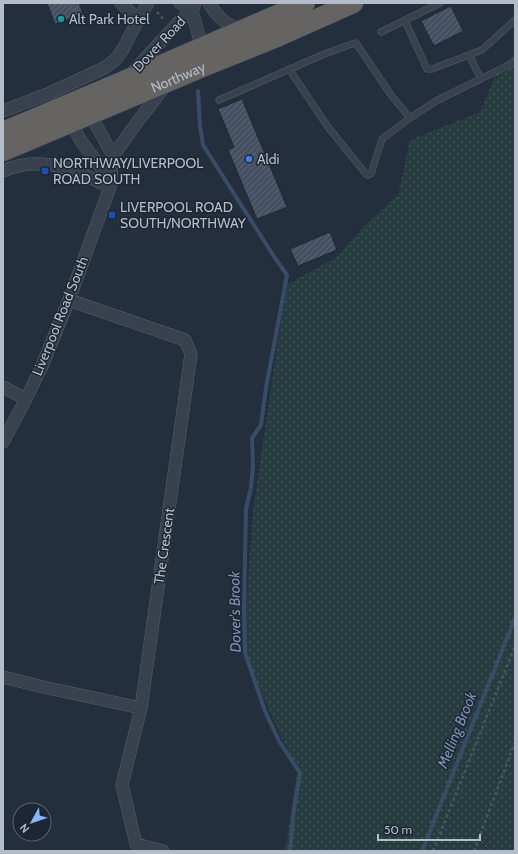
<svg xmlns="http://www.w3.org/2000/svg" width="518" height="854" viewBox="0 0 518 854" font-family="Cabin,sans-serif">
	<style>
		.grass { fill: url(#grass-dots) }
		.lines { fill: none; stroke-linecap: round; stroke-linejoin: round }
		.stream { stroke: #394c67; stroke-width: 4 }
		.building { fill: url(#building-hatch); stroke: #1f2835 }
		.service-casing { stroke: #565f6c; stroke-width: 7 }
		.minor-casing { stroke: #565f6c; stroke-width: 13 }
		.trunk-casing { stroke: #434c59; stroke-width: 21 }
		.path { stroke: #44595c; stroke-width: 2.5; stroke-dasharray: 3 3; stroke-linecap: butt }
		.service { stroke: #38414e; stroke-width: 6 }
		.minor { stroke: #38414e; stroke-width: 12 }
		.trunk { stroke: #656462; stroke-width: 20 }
		.culture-dot { fill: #0f9aa8; stroke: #1d2633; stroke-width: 1.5 }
		.shop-dot { fill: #3f7fe0; stroke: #1d2633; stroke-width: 1.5 }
		.transit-dot { fill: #1a4fb4; stroke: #1d2633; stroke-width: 1.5 }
		.labels { text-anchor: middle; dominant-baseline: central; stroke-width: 3; stroke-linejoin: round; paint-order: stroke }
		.poi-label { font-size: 14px; fill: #b4bcc9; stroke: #1d2633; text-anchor: start }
		.street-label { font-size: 14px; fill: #b4bcc9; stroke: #1d2633 }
		.water-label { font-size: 15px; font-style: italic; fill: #7c92b1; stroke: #1d2633 }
	</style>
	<defs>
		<pattern id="grass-dots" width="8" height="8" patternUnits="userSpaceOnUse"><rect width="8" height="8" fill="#263c3f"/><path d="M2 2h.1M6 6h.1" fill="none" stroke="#435659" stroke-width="1.8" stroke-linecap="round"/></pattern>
		<pattern id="building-hatch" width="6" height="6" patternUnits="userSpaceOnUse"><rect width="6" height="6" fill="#455162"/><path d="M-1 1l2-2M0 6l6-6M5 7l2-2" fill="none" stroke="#5d6877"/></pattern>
	</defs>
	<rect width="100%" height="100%" fill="#242f3e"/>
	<path class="grass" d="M515,53v798h-230l12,-79 -54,-121 10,-140 33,-226 51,-28 26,-30 35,-32 12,-55 70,-28 16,-38z"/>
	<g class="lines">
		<path class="stream" d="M198,91l2,35 3,19 70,110 14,20 -21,113 -5,37 -9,13 1,29 -2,21 -5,21 -2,102 1,42 20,58 14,30 21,32 -6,36 -4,42
			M422,851l93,-233"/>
	</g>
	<path class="building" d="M47,3h32l4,11 -28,10z
		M451,6l12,25 -29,15 -13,-25z
		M242,99l45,108 -30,12 -29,-69 6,-3 -16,-38z
		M330,232l7,18 -39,16 -8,-17z"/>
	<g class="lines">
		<g class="service-casing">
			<path id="service" d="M405,21l22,48h5l50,-19 33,-30
				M381,32l59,-29
				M469,55l12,24
				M289,69l39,58 38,47 2,1 3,-1 11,-35 28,-21 26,-17 79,-39
				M219,100l103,-45 30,-11 4,-1 35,52 19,23"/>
		</g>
		<g class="minor-casing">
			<path id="minor" d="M121,3l17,17 10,-17
				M180,3l12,7
				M209,3c9,15 16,20 32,28
				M192,10l11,43
				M131,74l48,-52 13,-12 3,-7
				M86,110l4,4 23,42
				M3,111l47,-18 54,-25 11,-8 8,-11 15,-29
				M71,117c3,19 18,34 29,49 4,6 6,13 10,20
				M3,171c39,-17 72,-1 107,16
				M69,300l116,40 6,14 -50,354 -19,77 14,59 27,7
				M3,387l23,12
				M3,442l23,-43 16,-33 27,-66 41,-113 3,-31 25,-35 28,-36
				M3,677l40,10 98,21"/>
		</g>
		<g class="trunk-casing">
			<g id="trunk">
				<path d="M3,132l154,-65 148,-64"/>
				<path id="s1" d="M3,151l204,-86 65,-26 81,-36"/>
			</g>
		</g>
		<path class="path" d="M157,12l7,8
			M433,851l82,-205
			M474,851l41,-109"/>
		<use href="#service" class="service"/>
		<use href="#minor" class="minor"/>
		<use href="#trunk" class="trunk"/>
	</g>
	<circle class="culture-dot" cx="61" cy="19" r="4"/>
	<circle class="shop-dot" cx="249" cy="159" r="4"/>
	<g class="transit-dot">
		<rect x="41" y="167" width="8" height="8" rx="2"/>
		<rect x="108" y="211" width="8" height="8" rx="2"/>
	</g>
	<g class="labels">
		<g class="poi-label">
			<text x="69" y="19">Alt Park Hotel</text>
			<text x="257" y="159">Aldi</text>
			<text x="53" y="163">NORTHWAY/LIVERPOOL<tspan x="53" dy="16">ROAD SOUTH</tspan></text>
			<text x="120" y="207">LIVERPOOL ROAD<tspan x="120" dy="16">SOUTH/NORTHWAY</tspan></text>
		</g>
		<g class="street-label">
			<text transform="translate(159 44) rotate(-47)">Dover Road</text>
			<text stroke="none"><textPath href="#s1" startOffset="190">Northway</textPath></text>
			<text transform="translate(60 316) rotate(-68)">Liverpool Road South</text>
			<text transform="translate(164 546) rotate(-82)">The Crescent</text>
		</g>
		<g class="water-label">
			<text transform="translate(235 612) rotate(-91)">Dover's Brook</text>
			<text transform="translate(457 730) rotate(-68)">Melling Brook</text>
		</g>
	</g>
	<rect width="518" height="854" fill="none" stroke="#b4bcc9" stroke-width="8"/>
	<g transform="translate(32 822) rotate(230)"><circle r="19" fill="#1d2633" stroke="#59626f"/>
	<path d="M0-3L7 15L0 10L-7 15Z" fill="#8ab4f8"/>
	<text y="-6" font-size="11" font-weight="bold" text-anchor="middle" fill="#b4bcc9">N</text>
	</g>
	<path d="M378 834v6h102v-6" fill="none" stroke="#b4bcc9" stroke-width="2"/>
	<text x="384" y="834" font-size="12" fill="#b4bcc9" stroke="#1d2633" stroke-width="3" paint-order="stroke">50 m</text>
</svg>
